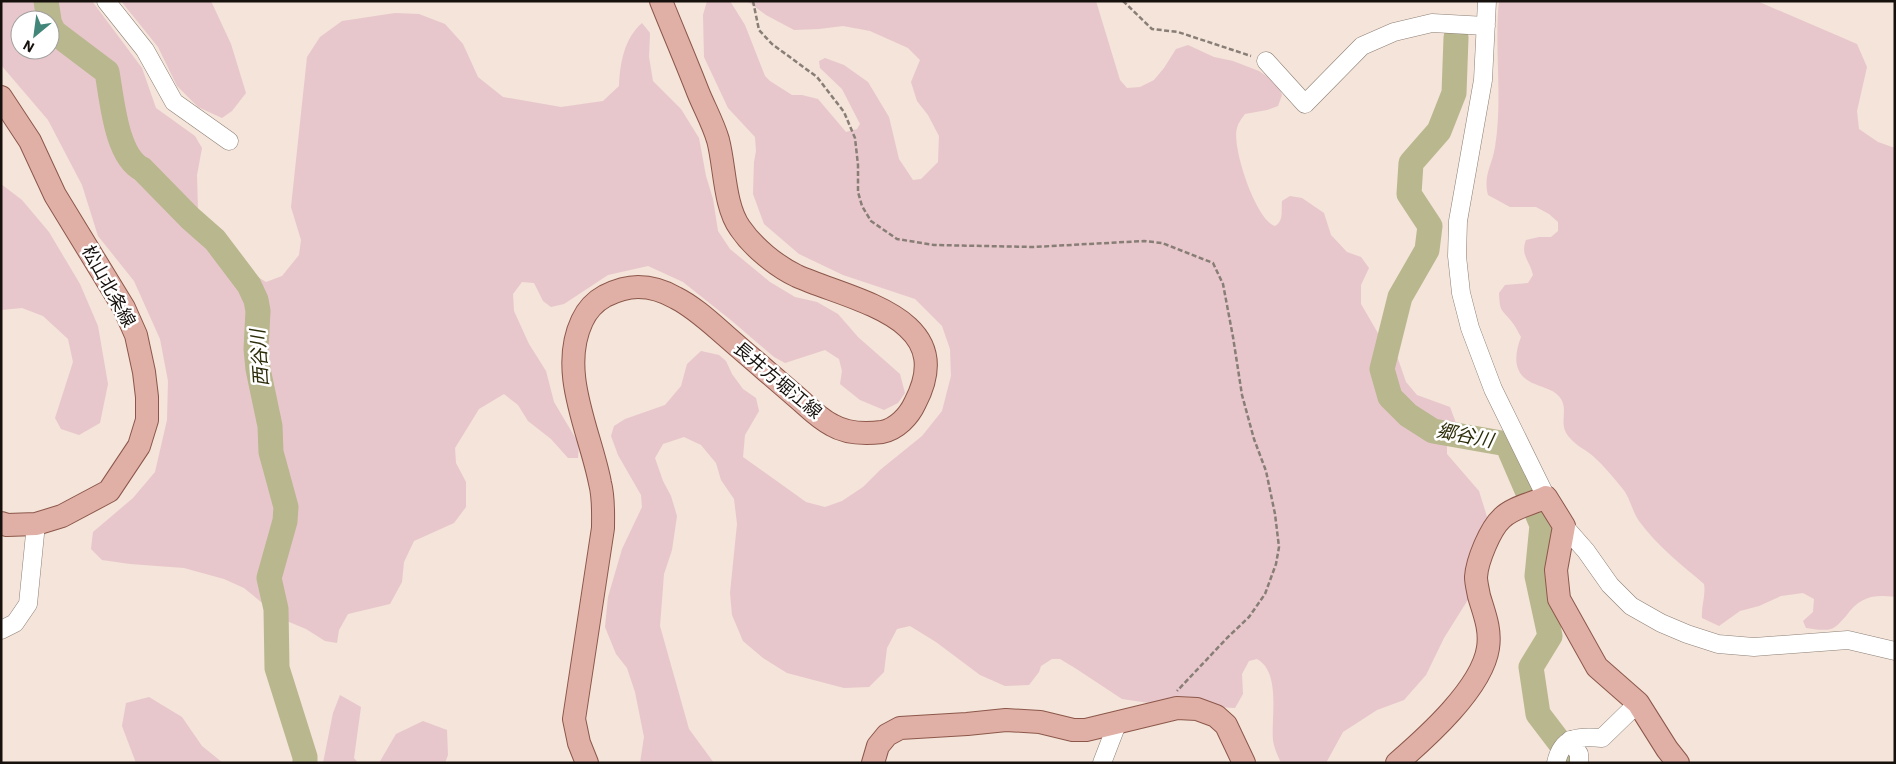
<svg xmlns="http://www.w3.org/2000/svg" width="1896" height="764" viewBox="0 0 1896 764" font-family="'IBM Plex Sans','Noto Sans JP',sans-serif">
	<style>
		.green { fill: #e7c7cc; fill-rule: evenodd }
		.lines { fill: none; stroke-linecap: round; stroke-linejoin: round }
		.river { stroke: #b8b78d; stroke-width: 25 }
		.minor-casing { stroke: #8d7f75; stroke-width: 19 }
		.major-casing { stroke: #8c574a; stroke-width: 24 }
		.path { stroke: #887e76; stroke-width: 2.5; stroke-dasharray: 5 2.5; stroke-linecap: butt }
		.minor { stroke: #fff; stroke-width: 18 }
		.major { stroke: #e0b0a6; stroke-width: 22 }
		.labels { text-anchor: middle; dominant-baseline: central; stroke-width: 5; stroke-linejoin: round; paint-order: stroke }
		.street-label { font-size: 18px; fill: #16110d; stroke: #fff }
		.water-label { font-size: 19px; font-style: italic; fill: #2e2d0a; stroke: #fff }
	</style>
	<rect width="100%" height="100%" fill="#f4e4d9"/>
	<path class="green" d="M1,1h91l50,67 14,40 39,28 7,12 -5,27 1,36 44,56 24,15 16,-6 17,-21 2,-15 -10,-33 16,-150 13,-20 22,-16 53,-8 24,1 26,10 18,20 15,33 25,20 58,10 42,-6 16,-15c1,-23 5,-47 23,-63l8,10 -1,24 4,24 28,28 18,29 7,38 7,23 5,32 12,18 40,33 25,15 22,5 21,12 20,23 42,37 5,19 -7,10 -14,7 -24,-10 -20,-16 2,-13 -3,-12 -14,-9 -40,13 -11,-6 -42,-36 -49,-39 -35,-16 -40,9 -44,29 -13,3 -8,-6 -9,-18 -12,-1 -9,12 1,17 15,33 17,27 8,31 25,42 -1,14h-10l-17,-19 -23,-18 -10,-16 -14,-11 -25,15 -24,39 1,15 10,19v25l-12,16 -40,18 -10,21 -2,20 -12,22 -42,10 -9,16 -2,13 -12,-2 -19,-12 -24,-10 -38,-31 -20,-9 -40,-11 -54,-4 -28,-4 -11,-11 2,-17 40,-34 22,-26 12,-52 1,-39 -8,-42 -26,-58 -36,-45 -16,-51 -34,-65 -47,-55zM20,20h30v30h-30z
		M121,1h90l20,43 15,49 -14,18 -10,7 -24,-11 -21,-21 -19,-39z
		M707,1h23l15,24 20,51 5,5 22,14h10l16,4 28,33 11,-3 3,-5 -18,-35 -22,-21 -1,-7 6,-3 19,7 24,17 21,35 10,42 14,21 8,-1 17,-17 1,-26 -11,-21 -11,-14 -6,-19 9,-22 -12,-12 -38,-17 -27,-5 -24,3 -25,1 -28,-15 -19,-14h349l24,79 7,8 13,-1 14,-7 10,-12 12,-19 12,-4 26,12 19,4 26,10 19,13 4,11 -4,11 -11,4 -22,4c-3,4 -7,9 -8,14 -6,18 19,93 38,98 9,-5 6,-15 7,-25l8,-5 12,2 22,15 7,22 16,17 14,5 8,11 -8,17v19l18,31 17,18 10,29 11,13 33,12 6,16 -9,22v9l32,37 9,29 -19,78 -25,40 -18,37 -22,25 -27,10 -34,22 -17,31h-45c-3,-7 -7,-15 -8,-23 -2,-23 8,-68 -16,-81l-8,2 -7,13 1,20 -8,14 -79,-4 -34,-5 -47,-31 -15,-9h-8l-11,7 -2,6 -10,13 -24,1 -25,-11 -44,-33 -26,-16 -13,3 -10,19 -3,24 -15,15 -25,1 -57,-15 -24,-15 -20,-17 -11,-26 -2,-22 7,-69 -3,-25 -13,-19 -5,-17 -15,-18 -17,-8 -21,7 -8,14 8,23 8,15 6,20 -5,34 -8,24 -4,52 29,103 25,34h-74l4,-26 -9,-45 -8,-24 -11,-14 -11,-27 3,-30 14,-48 20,-42 -1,-12 -23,-40 -7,-19 3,-10 11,-7 40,-14 16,-19 6,-22 14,-13 18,4 7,6 6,13 11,15 13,9 3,13 -14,24 -2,22 63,45 19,5 17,-6 21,-14 17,-17 42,-34 20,-25 9,-35 -1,-27 -8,-23 -27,-27 -72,-24 -44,-21 -35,-30 -11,-30 1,-32 2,-11 -1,-14 -27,-29 -24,-51 -1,-42z
		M1499,1h258l100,43 10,23 -10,44 2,18 19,13 17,6v449c-23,-3 -35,0 -49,19 -4,4 -10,12 -15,13 -7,2 -18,0 -25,-1l-3,-7 10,-9 1,-13 -11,-6 -22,3 -22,10 -19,5 -21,15 -17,-8c-1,-12 4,-22 2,-34 -23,-20 -46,-37 -65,-63 -7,-10 -9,-24 -17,-33 -9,-11 -18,-22 -28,-31 -7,-7 -18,-11 -24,-19 -13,-14 -1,-26 -9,-39 -5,-9 -17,-11 -26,-15 -23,-9 -21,-28 -14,-47 -3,-5 -5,-10 -9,-15 -11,-14 -12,-9 -13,-29l6,-8 23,-2 5,-8c-3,-15 -13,-19 -7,-35l13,-3h12l7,-6v-9l-9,-8 -13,-7h-26l-22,-12c-5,-20 4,-29 7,-48 8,-48 -1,-98 4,-146z
		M1,184l21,16 27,32 31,52 18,42 10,58 -8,39 -21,12 -18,-6 -6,-11 18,-56 -5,-23 -25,-23 -21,-8 -21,2z
		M340,695l21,12 -7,51 4,5h-35l10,-50z
		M149,697l33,20 20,29 21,17h-87l-14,-37 4,-23z
		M423,721l24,9 1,25 -3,8h-66l17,-29z"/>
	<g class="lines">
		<path class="river" d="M46,1l3,19
			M50,24l4,8 53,40c5,27 9,84 35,97l48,49 25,22 34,45 7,15 2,11 -2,38 2,20 12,57 1,26 15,55 -1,14 -16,57 7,31 1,59 28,89v6
			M1456,38l-2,55 -15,38 -28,32 -2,31 21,32 -3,24 -27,47 -18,72 8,28 18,18 25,16 74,13 35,81 -5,51 13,60 -19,31 7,47 32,42 -3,7"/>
		<g class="minor-casing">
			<path id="minor" d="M106,1l39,49 29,52 55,39
				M1487,1l-4,79 -25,141 -1,35 4,37 9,35 23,61 53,108
				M1266,61l39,43 57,-58 32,-14 38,-9 54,3
				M1564,526l22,25 24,34 21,21 30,17 26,11 31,10 36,3 94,-7 47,11
				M1,630l14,-7 13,-19 8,-80
				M1570,740l9,14v9
				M1102,763l15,-39
				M1556,763c6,-27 23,-27 46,-25l36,-35"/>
		</g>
		<g class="major-casing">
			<path id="major" d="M1,97l29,44 25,54 69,113 12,27 8,37 3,25v23l-8,26 -30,45 -47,25 -26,8 -29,1 -6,-2
				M587,763l-8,-20 -5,-24 29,-191c0,-15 1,-30 -3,-45 -10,-52 -42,-111 -18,-162 5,-11 12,-19 23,-25 10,-5 21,-9 33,-9 13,0 26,4 38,11 18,9 35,25 50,38 25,22 50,43 74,64 10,9 20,19 32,25 15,9 33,9 50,7 15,-3 27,-16 33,-29 45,-86 -62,-102 -118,-127 -21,-10 -44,-29 -57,-48 -16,-22 -15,-62 -22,-88 -5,-17 -14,-33 -20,-48 -12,-31 -25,-61 -37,-91
				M873,763l5,-17 9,-11 13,-7 67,-4 39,-4 34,2 33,8h13l91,-22 20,1 19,7 10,9 18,38
				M1397,763c30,-26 85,-75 91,-115 3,-19 -4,-35 -9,-52 -1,-6 -3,-13 -3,-19 1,-16 14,-48 26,-59 11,-11 30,-14 44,-21l18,29 -8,44 3,29 38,68 41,36 29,46 11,14"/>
		</g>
		<path class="path" d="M753,1l6,29 13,14 45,33 27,35 11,26 3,27v27l4,14 9,15 26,18 37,6 99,2 111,-6 18,2 51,20 10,21 10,53 9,58 12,44 12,32 9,43 4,33 -3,17 -11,30 -16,23 -22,21 -50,53
			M1123,1l29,28 26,3 73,24"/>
		<use href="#minor" class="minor"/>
		<use href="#major" class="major"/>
	</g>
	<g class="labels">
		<g class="street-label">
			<text transform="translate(109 286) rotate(61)">松山北条線</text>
			<text transform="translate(778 380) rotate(40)">長井方堀江線</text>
		</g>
		<g class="water-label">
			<text transform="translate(259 358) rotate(-94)">西谷川</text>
			<text transform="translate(1465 435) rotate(11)">郷谷川</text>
		</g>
	</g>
	<rect width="1896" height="764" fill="none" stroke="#16110d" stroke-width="5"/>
	<g transform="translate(35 35) rotate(209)"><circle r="24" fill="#ffffff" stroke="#a2a09e"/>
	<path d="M0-4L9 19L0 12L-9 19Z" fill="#42867a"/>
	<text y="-8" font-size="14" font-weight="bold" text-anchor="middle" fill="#16110d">N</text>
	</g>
</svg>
